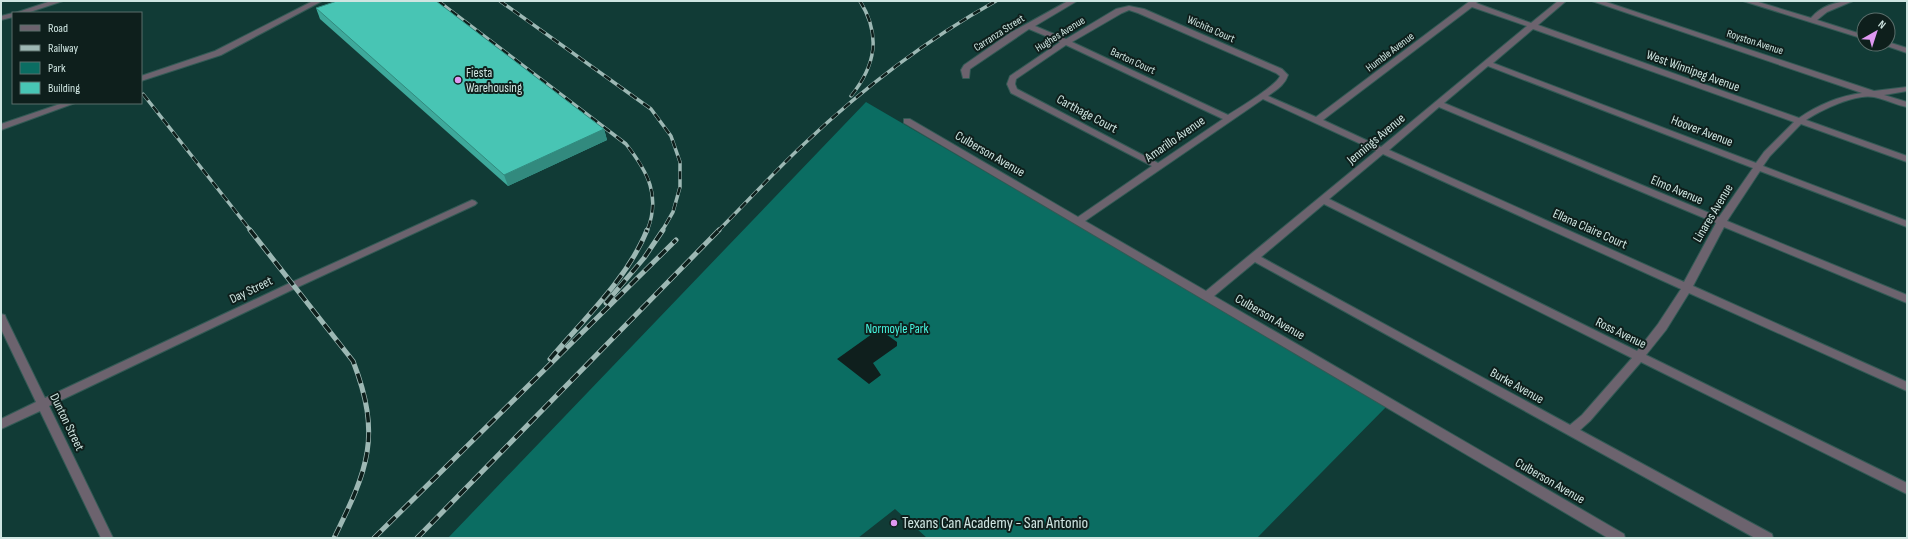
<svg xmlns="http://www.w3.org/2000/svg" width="1908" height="539" viewBox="0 0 1908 539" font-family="'Sofia Sans Condensed',sans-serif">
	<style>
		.green { fill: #0b6d62 }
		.water { fill: #0f1f1d }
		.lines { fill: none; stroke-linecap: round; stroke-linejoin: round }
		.minor-casing { stroke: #335a55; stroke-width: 2 }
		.minor { fill: #6c636e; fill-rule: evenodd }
		.rail-far1-casing { stroke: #9db8b4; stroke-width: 3.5 }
		.rail-casing { stroke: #9db8b4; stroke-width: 5 }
		.rail-far1 { stroke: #0e1f1c; stroke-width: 2.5; stroke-dasharray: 8; stroke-linecap: butt }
		.rail { stroke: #0e1f1c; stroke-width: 3.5; stroke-dasharray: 10; stroke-linecap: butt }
		.wall { fill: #3ea99b }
		.shaded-wall { fill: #328a7e }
		.building { fill: #48c5b4; stroke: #328a7e }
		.poi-dot { fill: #df98f2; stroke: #0e1f1c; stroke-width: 1.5 }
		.labels { text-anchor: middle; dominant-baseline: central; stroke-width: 4; stroke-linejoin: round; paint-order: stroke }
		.far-street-label { font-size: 11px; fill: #cfe5e1; stroke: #0e1f1c }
		.street-label { font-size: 13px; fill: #cfe5e1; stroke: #0e1f1c }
		.poi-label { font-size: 13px; fill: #cfe5e1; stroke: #0e1f1c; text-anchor: start }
		.park-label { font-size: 13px; fill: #47f6e0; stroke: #0e1f1c }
		.near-poi-label { font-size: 16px; fill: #cfe5e1; stroke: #0e1f1c; text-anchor: start }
	</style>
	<rect width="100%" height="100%" fill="#113b36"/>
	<path class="green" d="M866,102l521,304 -130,132h-330l-32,-29 -37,29h-410z"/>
	<path class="water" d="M879,329l18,13v4l-24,17 8,12 -12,9 -32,-25z"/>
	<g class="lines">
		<g class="minor-casing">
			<path id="minor" d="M51,1h12l-36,12h-12z
				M313,1h9l-101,54 -80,26v-5l74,-25z
				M1068,1h9l-42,25 31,13 50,-30 13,-3 15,3 138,60 6,6c-3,10 -12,15 -20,21l48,21 154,-116h9l-3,2 55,20 27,-22h8l-28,24 261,93c19,-13 40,-22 63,-25l-270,-92h11l271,90 33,-4v4l-23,4 23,7v5c-11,-2 -22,-8 -33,-10 -18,-4 -53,13 -68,23l101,36v6l-106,-38 -31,32 -7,10 144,55v6l-147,-56 -33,50 180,74v8l-183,-76 -31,59 214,96v9l-218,-98 -23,37 -20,25 261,128v11l-266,-132 -51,59 -10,9 192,104 1,4h-18l-500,-276 -41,34 410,238 1,4h-17l-704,-415v-4h6l168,98 74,-51 -141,-73 -4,-9 3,-8 50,-34 -31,-13 -59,40 -1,9h-6l-2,-8 3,-5 46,-32zM1472,7l55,19 -146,121 -58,-27zM1129,10l9,3 138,60 4,3c-4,10 -41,32 -52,39l-156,-73 50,-29zM1533,29l261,93 -30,30 -8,11 -263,-100zM1066,45l157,74 -65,44 -141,-74 -2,-5 1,-5zM1488,66l265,102 -34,49 -275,-114zM1263,99l113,52 -170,140 -121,-70zM1439,107l277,116 -32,59 -295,-132zM1383,154l298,135 -23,35 -21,27 -308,-152zM1324,204l308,154 -50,57 -12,10 -309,-168z
				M1743,1h12l56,17c10,-12 26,-17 42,-17l-26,11 -10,8 47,15v4z
				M13,13v4l-12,3v-4z
				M1888,42l19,6v5l-26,-9h7z
				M63,103h12l-74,27v-6z
				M472,200l3,1 2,2 -2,2 -177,82 -249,119 64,132h-12l-61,-127 -39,18v-10l35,-17 -35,-73v-15l4,1 1,3 39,80 245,-115z"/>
		</g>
		<use href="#minor" class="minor"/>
		<g class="rail-far1-casing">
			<path id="rail-far1" d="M438,1l188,143c22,28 35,52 21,87
				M500,1l151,108 20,27 9,26v25l-7,25 -11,19
				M143,94l108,137
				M851,96c25,-31 30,-61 9,-95
				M718,231c29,-29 56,-59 86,-87 58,-55 122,-104 192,-143"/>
		</g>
		<g class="rail-casing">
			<path id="rail" d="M250,230l103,131c29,75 15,108 -19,177
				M606,303l38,-45 19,-28
				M550,359c33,-39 78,-81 97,-129
				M374,538l302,-298
				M417,538l302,-308"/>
		</g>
		<use href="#rail-far1" class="rail-far1"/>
		<use href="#rail" class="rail"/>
	</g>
	<path class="wall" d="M316,8l288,121 3,11 -99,46 -188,-167z"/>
	<path class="shaded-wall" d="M604,129l3,11 -99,46 -4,-11z"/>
	<path class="building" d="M337,1h99l168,128 -100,46 -188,-167z"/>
	<g class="poi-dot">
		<circle cx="458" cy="80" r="4"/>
		<circle cx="894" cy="523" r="4"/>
	</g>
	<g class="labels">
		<g class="far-street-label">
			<text transform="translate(1211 29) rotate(24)">Wichita Court</text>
			<text transform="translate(999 33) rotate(-33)">Carranza Street</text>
			<text transform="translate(1060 34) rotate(-32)">Hughes Avenue</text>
			<text transform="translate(1755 42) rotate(18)">Royston Avenue</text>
			<text transform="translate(1390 52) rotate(-37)">Humble Avenue</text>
			<text transform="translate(1133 61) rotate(25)">Barton Court</text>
		</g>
		<g class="street-label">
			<text transform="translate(1693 71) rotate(20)">West Winnipeg Avenue</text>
			<text transform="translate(1087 114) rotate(28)">Carthage Court</text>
			<text transform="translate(1702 131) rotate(21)">Hoover Avenue</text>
			<text transform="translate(1175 139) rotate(-35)">Amarillo Avenue</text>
			<text transform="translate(1376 139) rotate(-40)">Jennings Avenue</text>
			<text transform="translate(990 154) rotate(30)">Culberson Avenue</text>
			<text transform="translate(1677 190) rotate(23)">Elmo Avenue</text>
			<text transform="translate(1713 213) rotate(-59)">Linares Avenue</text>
			<text transform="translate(1590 229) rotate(24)">Ellana Claire Court</text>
			<text transform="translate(251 290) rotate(-26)">Day Street</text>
			<text transform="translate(1270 317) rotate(30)">Culberson Avenue</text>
			<text transform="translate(1621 333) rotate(26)">Ross Avenue</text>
			<text transform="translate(1517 386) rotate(29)">Burke Avenue</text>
			<text transform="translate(67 422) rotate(64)">Dunton Street</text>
			<text transform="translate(1550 481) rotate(30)">Culberson Avenue</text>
		</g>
		<g class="poi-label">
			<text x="466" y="73">Fiesta<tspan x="466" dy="15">Warehousing</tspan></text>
		</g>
		<g class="park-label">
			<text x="897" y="329">Normoyle Park</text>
		</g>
		<g class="near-poi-label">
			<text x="902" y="523">Texans Can Academy - San Antonio</text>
		</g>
	</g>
	<rect width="1908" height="539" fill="none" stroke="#cfe5e1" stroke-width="4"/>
	<rect x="12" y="12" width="130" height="92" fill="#0e1f1c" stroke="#5b6e6b"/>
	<rect x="20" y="25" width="20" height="6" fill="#6c636e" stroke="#5b6e6b"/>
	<text x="48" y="32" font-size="12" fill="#cfe5e1">Road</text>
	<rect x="20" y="45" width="20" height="6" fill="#9db8b4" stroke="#5b6e6b"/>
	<text x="48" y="52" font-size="12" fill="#cfe5e1">Railway</text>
	<rect x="20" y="62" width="20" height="12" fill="#0b6d62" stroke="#5b6e6b"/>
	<text x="48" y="72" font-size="12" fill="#cfe5e1">Park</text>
	<rect x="20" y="82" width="20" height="12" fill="#48c5b4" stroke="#5b6e6b"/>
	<text x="48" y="92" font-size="12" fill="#cfe5e1">Building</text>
	<g transform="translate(1876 32) rotate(39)"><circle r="19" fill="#0e1f1c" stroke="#5b6e6b"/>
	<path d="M0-3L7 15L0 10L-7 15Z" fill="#df98f2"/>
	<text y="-6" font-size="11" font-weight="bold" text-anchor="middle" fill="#cfe5e1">N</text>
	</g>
</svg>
